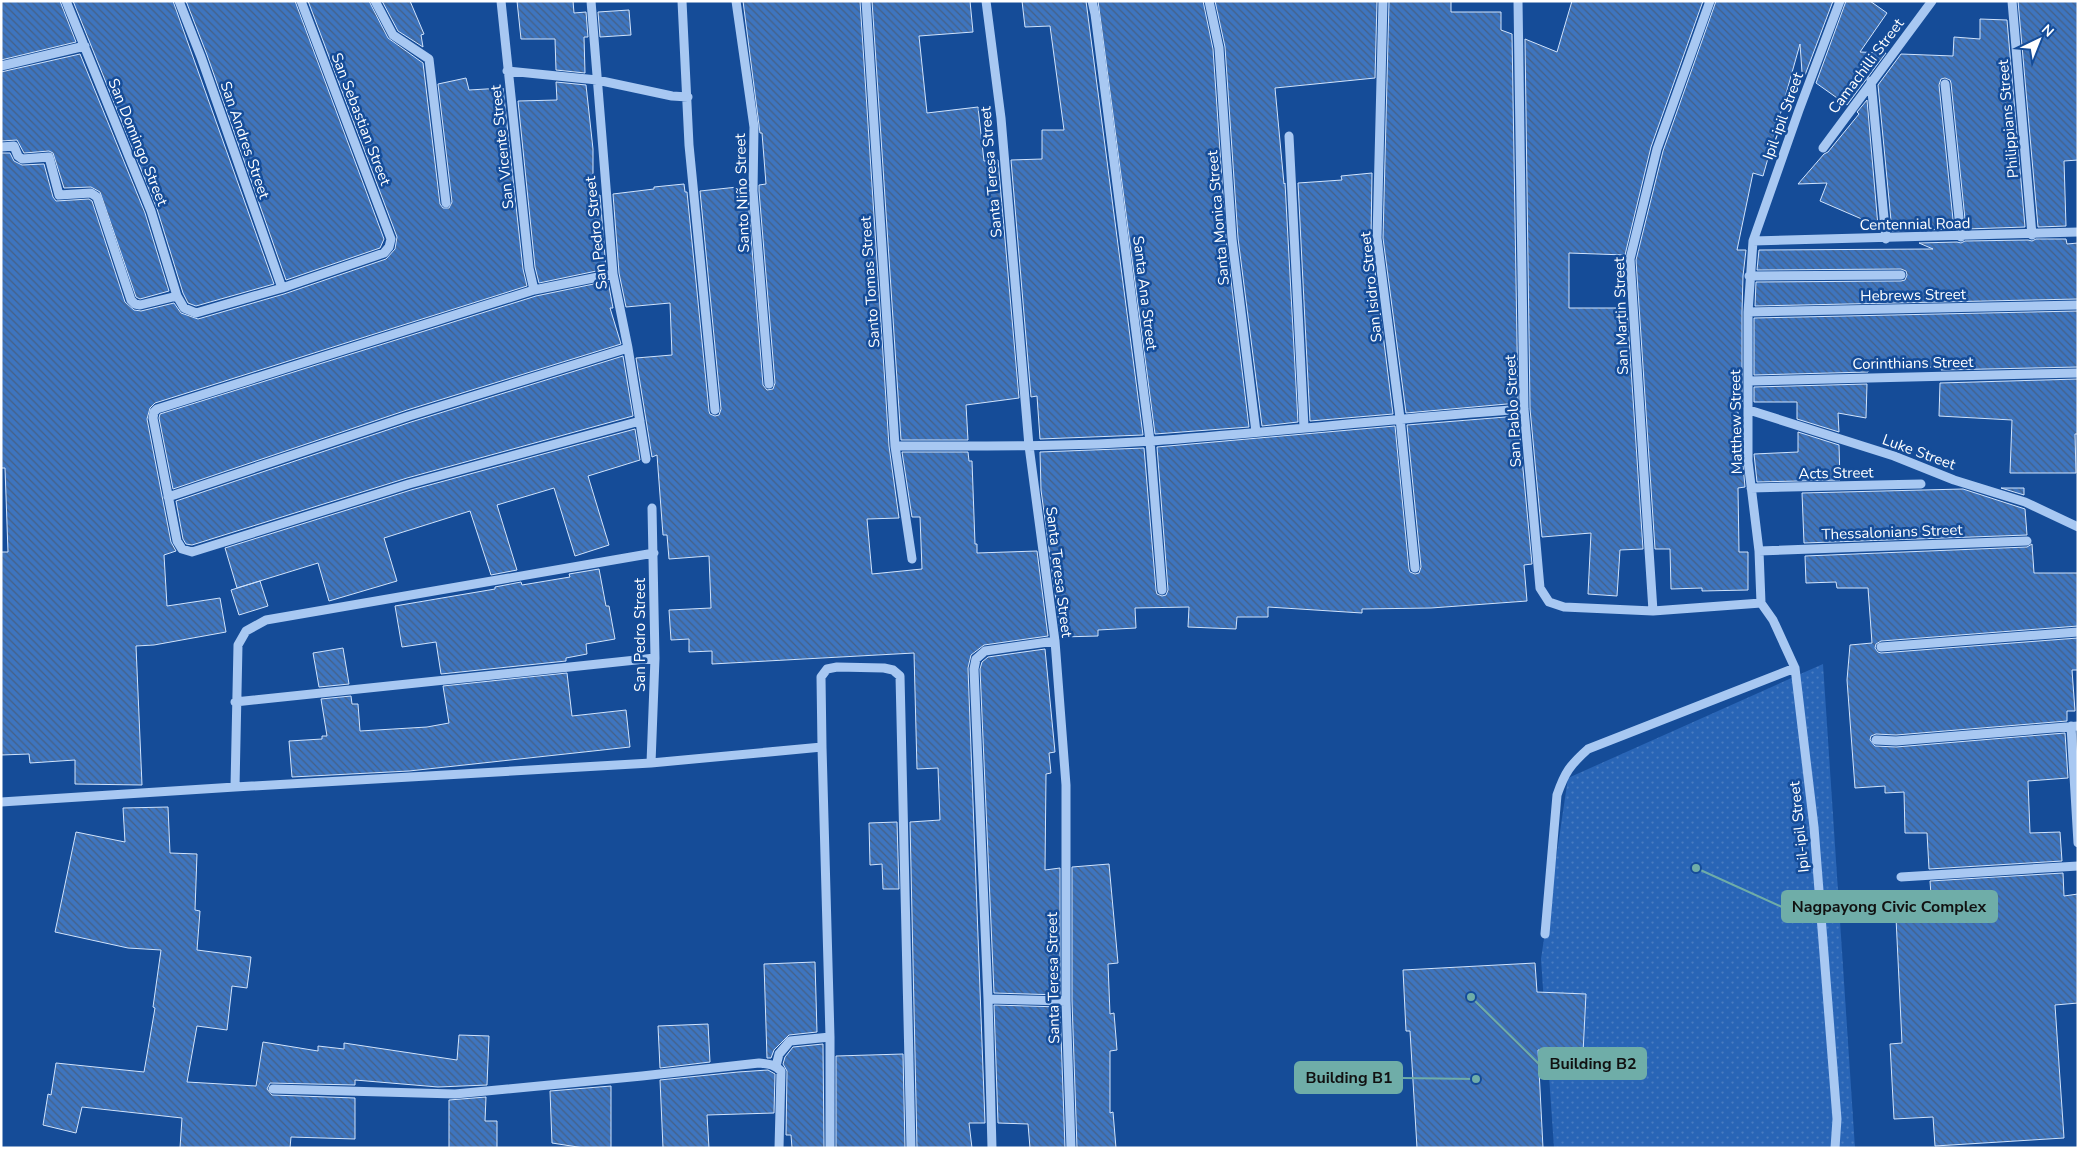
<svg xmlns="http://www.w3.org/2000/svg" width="2079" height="1149" viewBox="0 0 2079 1149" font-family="'Nunito Sans',sans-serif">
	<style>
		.green { fill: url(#green-dots) }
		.building { fill: url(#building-back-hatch); stroke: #d0e3fc }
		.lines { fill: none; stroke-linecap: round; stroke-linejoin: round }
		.minor { stroke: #a8c8f2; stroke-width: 9 }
		.labels { text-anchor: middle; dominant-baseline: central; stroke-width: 5; stroke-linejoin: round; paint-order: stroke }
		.street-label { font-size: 15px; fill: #fff; stroke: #154c98 }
		.leader { fill: none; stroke: #6fada8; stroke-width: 2 }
		.callout-dot { fill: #6fada8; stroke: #154c98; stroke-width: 2 }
		.callout { fill: #6fada8; stroke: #6fada8; stroke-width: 2 }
		.callout-label { font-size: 16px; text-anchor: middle; font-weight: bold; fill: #111 }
	</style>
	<defs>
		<pattern id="green-dots" width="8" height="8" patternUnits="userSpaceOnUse" patternTransform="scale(1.25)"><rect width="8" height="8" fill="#2965b6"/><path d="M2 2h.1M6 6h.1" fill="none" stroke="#497cc1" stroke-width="1.8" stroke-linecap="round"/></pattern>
		<pattern id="building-back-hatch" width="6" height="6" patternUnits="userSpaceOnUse" patternTransform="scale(1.25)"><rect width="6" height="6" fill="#3e75bf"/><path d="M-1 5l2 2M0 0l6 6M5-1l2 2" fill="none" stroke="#456086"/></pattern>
	</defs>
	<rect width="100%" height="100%" fill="#154c98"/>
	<path class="green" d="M1823,664l32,484h-301l-13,-189 27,-181z"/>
	<path class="building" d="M1,1h59l16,41 -75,18z
		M73,1h100l101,283 -78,22 -8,-3 -5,-10 -26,-84z
		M186,1h109l89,238 -4,9 -94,32 -79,-225z
		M308,1h61l19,37 35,25 17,141 3,4h6l3,-6 -14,-118 28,-6 3,12 34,-2 20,181 4,17 -372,117 -5,5 -3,11 24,123 5,9 -12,4 3,51 53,-8 6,34 -72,13 -18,1 6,139 -67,-1v-24l-45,3 -1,-9 -28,1v-203h7l-3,-84h-4v-315h9l4,8 8,4 22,-1 9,33 3,4 33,-2 3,2 33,101 9,8 7,1 33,-8 7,10 17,6 86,-25 102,-35 9,-10 2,-12z
		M382,1h28l14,33 -3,1 2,12 -25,-16z
		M517,1h56l1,12 12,-1 2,25h-4l1,36 -29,-3 -1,-31h-34z
		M743,1h117l29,445 10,72 -32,1 5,55 50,-5 -2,-52h-8l-10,-65h66l1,9h3l3,83h2v9l60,-2 11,85 -64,9 -13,10 -3,13 17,455h-16l3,25h-55l-7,-326 30,-2 -2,-52 -21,1 -3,-116 -202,11v-13l-23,1v-13l-18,1 -2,-30 42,-2 -2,-52 -40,3 -2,-24h-4l-6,-80 -5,2 -16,-99 36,-3 -2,-52 -44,4 -7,-34 -6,-79 41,-5v-2l30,-3 1,8h2l22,219 1,3 5,2 4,-1 2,-6 -21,-218 47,-5 16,199 4,5 6,-1 2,-6 -16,-192v-6l7,-1 -4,-51h-2z
		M872,1h98l3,31 -54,4 8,77 51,-6 6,54 14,-1 21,238 -53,7 2,35h-67z
		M1022,1h64l57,434 -103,4 -3,-43 -6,1 -20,-237 31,-1v-29h22l-14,-104 -25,1z
		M1098,1h105l10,48 13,190 23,188 -94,7z
		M1215,1h162l-2,77 -100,10 9,96 1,-1 13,239 -36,4 -24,-188 -13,-191z
		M1389,1h62v11h50v18l11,4 6,369 -112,10 -23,-175z
		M1572,1h131l-52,146 -26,108 -56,-2v55h58l16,241 -23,1 -3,46 -29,-2 3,-61 -49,4 -12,-128 -5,-370 32,13z
		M1716,1h117l-28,74 -3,-3 -2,-28 -37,132 -10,-3 -16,77h9l-3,26 -1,36v90h-5l8,85 -7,1 1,64h9v38l-46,1v-3l-31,1 -1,-40h-15l-19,-289 27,-109z
		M1846,1h24l17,12 -27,39 26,1 -39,52 -31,-22z
		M2018,1h60v159l-14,1 2,65 -28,1z
		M629,10l2,25 -31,2 -2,-25z
		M1980,19l27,1 18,207 -59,2 -15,-146 -1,-3 -5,-2 -4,1 -2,6 15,144 -62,2 -14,-146 23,-31 52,2 1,-19 26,2z
		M80,54l65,159 24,78 -29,8 -4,-2 -36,-105 -9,-5 -27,1 -11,-35 -4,-2 -25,2 -7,-13 -16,1v-69z
		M556,82l30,3 7,64v47l7,-1 6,74 -67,14 -4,-16 -17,-166 39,-1z
		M1867,100l11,126 -58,-25 7,-18 -29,1 26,-30 4,-2 31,-38 -2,-2z
		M1372,173l-1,66 22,175 -83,7 -12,-238 44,-3 -1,-4z
		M2036,239h30l1,5 11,-1v56l-323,7 1,-24 145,-1 4,-1 2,-5 -1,-4 -5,-2 -144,1 2,-20 174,-1 -14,-6 38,-1 4,1 4,-2 63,-1 4,1z
		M608,281l5,27h-3l11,36 -214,66 -234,79 -14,-71 1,-4 376,-118z
		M2078,311v56l-137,3v-3h-16v-3l-57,2v6l-114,3v-57z
		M623,356l10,60 -226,62 -215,67 -6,-1 -3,-5 -7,-38 235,-79z
		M2078,379v55h-3l1,39h-66l2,-53 -73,-4 1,-33z
		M1867,384l-1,34 -28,-5 1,19 -42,-13v-17h-43v-15z
		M1518,416l14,148 -8,1 3,36 -96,7 -69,1v4l-94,-6v10h-31l-1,12 -48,-2 1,-20 -54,1 1,20 -38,2v6l-37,1 -20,-147 -1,-38 104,-4 12,142 1,4 5,2 4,-1 2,-5 -11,-143 238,-21 14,143 1,3 5,2 4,-1 2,-6 -14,-142z
		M635,429l5,31 -52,16 21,69 -34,11 -21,-68 -57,17 20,65 -26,5 -21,-64 -86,27 13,43 -68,20 -11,-38 -81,25 -12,-40 186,-58z
		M1798,432l41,13 1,35 -83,2 -3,-28 44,-2z
		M2001,488h23v7z
		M1963,489l62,20 2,26 -223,8 -2,-50z
		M2032,544l2,29h44v53l-197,15 -5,3 -1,4 3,4 3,1 197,-15v32h-6l3,41h-8v10l-171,14 -20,-1 -5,2 -1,4 5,6 21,1 169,-14 3,45 -40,3 2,52 30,-1 2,29 -133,8 -2,-36h-22l-1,-41 -19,1v-7l-30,2 -8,-108 3,-35 22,-2 -4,-55h-31l-1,-6 -30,1 -1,-27 222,-9z
		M599,569l7,37h3l6,33 -29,5 1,10 -21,4v3l-125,13 -5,-32 -34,5 -7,-41 100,-17v-2l26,-5 1,3 48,-8 -1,-3z
		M260,581l8,25 -29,9 -8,-25z
		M343,648l6,36 -30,3 -6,-34z
		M1045,649l10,103 -6,1 2,20 -5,1 -1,96 15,-2v127l-66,-2 -14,-324 2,-7 6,-5z
		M567,673l5,43 54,-6 4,37 -221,24 -117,6 -3,-36 33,-2v-3h5l-6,-37 30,-3 1,8h6l2,27 67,-4 22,-4 -6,-37z
		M168,807l2,46 27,1 -2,56 5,1 -3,39 54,7 -4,31 -15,-2 -5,44 -30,-4 -10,56 69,4 7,-44 55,9v-5l26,3v-6l113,17 2,-25 30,1 -2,49 -49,2 -83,-7v5l-85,-2 -3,6 5,6 83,3v41l-64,-2 -1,11h-110l2,-30 -100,-11 -6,26 -33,-8 5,-31 3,1 5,-32 88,9 11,-64 -2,-1 8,-57 -33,-2 -73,-16 21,-100 49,10 -2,-34z
		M897,822l2,67h-16l-1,-25 -12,1 -1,-42z
		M1109,864l9,99 -10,1 2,50 4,-1 3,37 -7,1v62l3,-1 3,36h-39l-5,-147v-134z
		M2063,873l1,23 14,-2v109l-23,2 9,133 -129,8 -2,-29 -39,2 -4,-75 12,-1 -7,-146 36,-2 -1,-14z
		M815,962l2,70 -28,3 -15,15 -3,8h-4l-3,-94z
		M1535,963l2,29 49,2 -3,59 -45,-3 5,98h-126l-7,-117h-4l-3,-61z
		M994,1005l66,2 5,141h-35l-2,-24 -30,-1z
		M708,1024l2,38 -50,6 -2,-42z
		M823,1044l1,104h-32l-1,-13h-5l1,-64 -4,-7 2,-7 8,-10z
		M903,1054l2,94h-69v-92z
		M768,1070l7,4 -1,39 -67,2 2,33h-46l-3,-68 78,-8z
		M611,1086v62h-27l-32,-5 -2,-52z
		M486,1097l-1,24h12v27h-48v-48z"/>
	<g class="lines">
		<path class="minor" d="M66,1l85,210 26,85 7,12 12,5 86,-25 102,-35 5,-6 2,-8 -90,-238
			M179,1l22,56 81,231
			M375,1l18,34 36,24 17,144
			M501,1l28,267 5,22
			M591,1l22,273 15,74 18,111
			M682,1l7,144 26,265
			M736,1l18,126 -1,64 16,193
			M866,1l29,445 17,113
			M986,1l15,117 28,328 26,195 11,144v216l5,147
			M1092,1l3,13 55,427 12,149
			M1209,1l10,47 13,191 24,193
			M1383,1l-6,237 23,180 15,150
			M1518,1l6,408 16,179 9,14 15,5 89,4 108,-8
			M2012,1l20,234
			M1,66l84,-20
			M507,71l90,9 75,16 16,1
			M1871,81l15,158
			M1945,84l16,153
			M1289,136l15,291
			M1,147l13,-1 4,10 4,3 27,-2 10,38 32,-2 6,4 34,103 4,4 5,1 37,-9
			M1823,148l109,-147
			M1753,241l325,-9
			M613,274l-79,16 -377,119 -3,3 -1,6 24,123 5,8 10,3 217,-68 231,-63
			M1749,276l152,-1
			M1748,312l330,-7
			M1749,381l329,-8
			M1749,410l145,46 60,24 71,22 53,25
			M895,446c85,0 171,1 257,-5 124,-9 248,-23 372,-32
			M1751,488l170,-4
			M168,497l241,-81 219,-68
			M1759,551l268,-10
			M1761,603l-2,-52 -11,-90v-149l5,-71 46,-131 41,-109
			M1761,603l12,17 22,48 19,159 23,292 -2,29
			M1653,611l-23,-352 27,-110 53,-148
			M1881,647l197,-15
			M235,702l420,-44
			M2071,726l7,117
			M1876,740l20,1 182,-15
			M822,747l-1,-70 6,-8 10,-2 47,1 9,2 7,6 11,472
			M651,763l4,-105 -3,-150
			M235,787l3,-142 8,-14 20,-11 388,-67
			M1,802l234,-15 416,-24 171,-16 8,290v111
			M1901,877l177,-11
			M1545,934l12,-139c8,-23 13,-30 31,-46l207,-81
			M988,999l78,2
			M776,1066l3,-12 11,-13 40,-4
			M273,1089l182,5 187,-18 117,-13c9,1 15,1 22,8l-2,77
			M992,1148l-4,-149 -14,-330 2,-10 9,-8 70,-10"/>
	</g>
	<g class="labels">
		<g class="street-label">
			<text transform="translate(1866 66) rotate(-53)">Camachilli Street</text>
			<text transform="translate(1783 116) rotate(-70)">Ipil-ipil Street</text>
			<text transform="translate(361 119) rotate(69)">San Sebastian Street</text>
			<text transform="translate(2008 119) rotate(-95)">Philippians Street</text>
			<text transform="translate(245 140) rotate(71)">San Andres Street</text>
			<text transform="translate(138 142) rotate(68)">San Domingo Street</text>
			<text transform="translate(502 147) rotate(-96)">San Vicente Street</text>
			<text transform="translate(991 172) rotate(-95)">Santa Teresa Street</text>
			<text transform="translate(742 193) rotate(-92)">Santo Niño Street</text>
			<text transform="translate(1218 218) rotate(-95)">Santa Monica Street</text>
			<text transform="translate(1915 224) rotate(-1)">Centennial Road</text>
			<text transform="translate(596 233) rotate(-96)">San Pedro Street</text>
			<text transform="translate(870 282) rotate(-94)">Santo Tomas Street</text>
			<text transform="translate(1371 287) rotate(-96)">San Isidro Street</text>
			<text transform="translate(1145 293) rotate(83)">Santa Ana Street</text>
			<text transform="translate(1913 295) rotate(-1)">Hebrews Street</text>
			<text transform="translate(1621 316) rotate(-92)">San Martin Street</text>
			<text transform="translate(1913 363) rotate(-1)">Corinthians Street</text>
			<text transform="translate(1513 411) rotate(-93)">San Pablo Street</text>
			<text transform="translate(1736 422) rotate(-91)">Matthew Street</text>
			<text transform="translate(1919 452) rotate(20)">Luke Street</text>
			<text transform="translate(1836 473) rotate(-1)">Acts Street</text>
			<text transform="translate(1892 532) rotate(-2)">Thessalonians Street</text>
			<text transform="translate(1059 572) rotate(83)">Santa Teresa Street</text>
			<text transform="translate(640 635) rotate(-90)">San Pedro Street</text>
			<text transform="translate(1799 827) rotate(-96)">Ipil-ipil Street</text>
			<text transform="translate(1053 978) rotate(-91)">Santa Teresa Street</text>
		</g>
	</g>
	<path class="leader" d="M1696 868L1782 907M1471 997L1539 1064M1476 1079L1402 1078"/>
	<g class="callout-dot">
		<circle cx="1696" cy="868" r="5"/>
		<circle cx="1471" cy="997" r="5"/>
		<circle cx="1476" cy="1079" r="5"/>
	</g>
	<g class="callout">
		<rect x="1782" y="891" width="215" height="31" rx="5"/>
		<rect x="1539" y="1048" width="107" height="31" rx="5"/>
		<rect x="1295" y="1062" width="107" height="31" rx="5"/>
	</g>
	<g class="callout-label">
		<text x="1889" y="912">Nagpayong Civic Complex</text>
		<text x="1593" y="1069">Building B2</text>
		<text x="1349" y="1083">Building B1</text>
	</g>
	<rect width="2079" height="1149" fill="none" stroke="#ffffff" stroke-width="5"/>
	<g transform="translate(2039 40) rotate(43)" stroke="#154c98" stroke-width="4" paint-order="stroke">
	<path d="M0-4L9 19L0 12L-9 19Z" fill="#ffffff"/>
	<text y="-8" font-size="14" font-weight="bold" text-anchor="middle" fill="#ffffff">N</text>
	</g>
</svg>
